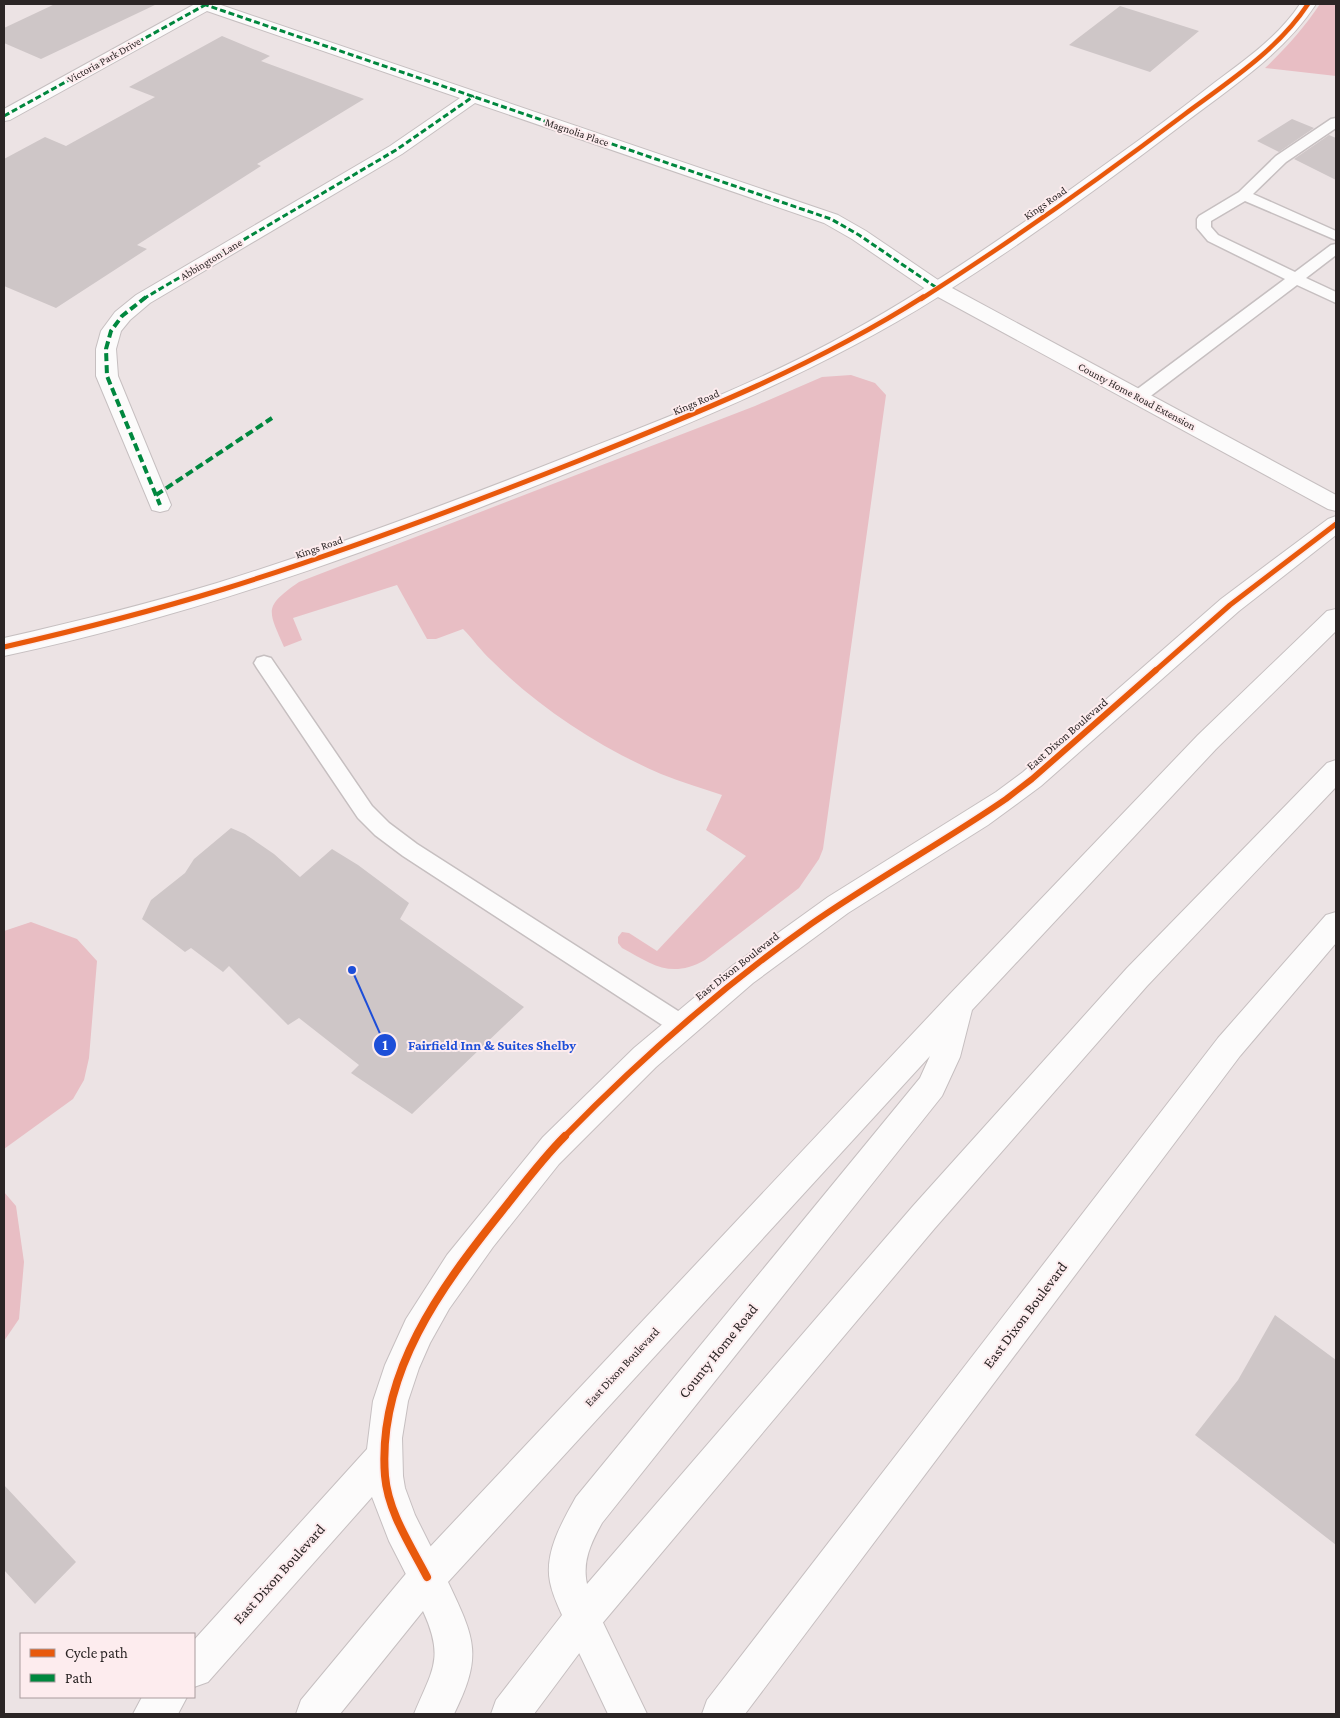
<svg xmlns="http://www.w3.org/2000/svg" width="1340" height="1718" viewBox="0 0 1340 1718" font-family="'Crimson Pro',serif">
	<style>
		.green { fill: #e8bec4 }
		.building { fill: #cec6c7 }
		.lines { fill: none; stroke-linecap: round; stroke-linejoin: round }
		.lane-casing { stroke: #c6bfc0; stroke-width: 3 }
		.street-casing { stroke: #c6bfc0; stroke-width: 2 }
		.secondary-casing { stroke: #c6bfc0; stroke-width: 2 }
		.highway-casing { stroke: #c6bfc0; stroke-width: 2 }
		.lane { fill: #fcfbfb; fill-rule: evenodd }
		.street { fill: #fcfbfb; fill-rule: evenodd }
		.secondary { fill: #fcfbfb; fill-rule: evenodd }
		.highway { fill: #fcfbfb; fill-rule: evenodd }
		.quiet-far1 { stroke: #00873e; stroke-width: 3; stroke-dasharray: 6 3; stroke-linecap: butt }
		.quiet { stroke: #00873e; stroke-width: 4; stroke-dasharray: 8 4; stroke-linecap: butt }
		.cycleway-far3-casing { stroke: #fdecee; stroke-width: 6 }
		.cycleway-far2-casing { stroke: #fdecee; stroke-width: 8 }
		.cycleway-far1-casing { stroke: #fdecee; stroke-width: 9 }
		.cycleway-casing { stroke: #fdecee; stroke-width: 11 }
		.cycleway-far3 { stroke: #e8590c; stroke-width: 4.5 }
		.cycleway-far2 { stroke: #e8590c; stroke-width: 5 }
		.cycleway-far1 { stroke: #e8590c; stroke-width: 6 }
		.cycleway { stroke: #e8590c; stroke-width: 8 }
		.labels { text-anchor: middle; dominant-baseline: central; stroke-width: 4; stroke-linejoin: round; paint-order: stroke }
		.far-street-label { font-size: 11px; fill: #2b2525; stroke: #fdecee }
		.street-label { font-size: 12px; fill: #2b2525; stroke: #fdecee }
		.near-street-label { font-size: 15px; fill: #2b2525; stroke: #fdecee }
		.leader { fill: none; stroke: #1d4ed8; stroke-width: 2 }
		.callout-dot { fill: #1d4ed8; stroke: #fdecee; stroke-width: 2 }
		.mark-label { font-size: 15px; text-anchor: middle; font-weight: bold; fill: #fff }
		.callout-label { font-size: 14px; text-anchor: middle; font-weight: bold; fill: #1d4ed8; stroke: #fdecee; stroke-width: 4; stroke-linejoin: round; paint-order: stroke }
	</style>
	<rect width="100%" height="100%" fill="#ece3e4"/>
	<path class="green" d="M1320,4h16v72l-71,-8c21,-20 39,-40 55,-64z
		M851,375l24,8 11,12 -63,454 -4,10 -20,29 -94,72c-34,19 -52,5 -83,-12l-4,-5v-6l4,-5 7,1 28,18 89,-95 -40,-26 16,-35c-20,-7 -41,-13 -61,-21 -62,-27 -122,-66 -170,-114 -10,-9 -18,-21 -28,-31l-27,10h-9l-30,-54 -104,33 9,22 -18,7c-16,-37 -21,-40 15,-65l456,-176 67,-29z
		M31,922l46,17 20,22 -8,97 -5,22 -11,19 -69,50v-218z
		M4,1192l12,14 8,56 -5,57 -15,22z"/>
	<path class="building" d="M55,4h102l-116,55 -37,-16v-15z
		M1120,6l79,25 -49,41 -81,-27z
		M222,36l48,20 -9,5 103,38 -107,65 4,2 -124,79 10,4 -91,59 -52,-22v-127l41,-22 21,9 89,-49 -26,-10z
		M1292,119l22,9 -35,24 -22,-11z
		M1329,135l7,3v42l-42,-21z
		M231,828l14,6 29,20 26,23 32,-28 26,16 51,38 -9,16 124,88 -112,107 -61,-41 8,-8 -60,-47 -11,7 -59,-59 -6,6 -32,-24 -6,4 -43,-33 9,-19 34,-27 9,-14z
		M1275,1315l61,45v185l-141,-110 43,-55z
		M4,1485l72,77 -41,42 -31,-34z"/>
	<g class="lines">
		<g class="lane-casing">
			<path id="lane" d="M1336,118v10l-50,34 -33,32 83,37v9l-91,-39 -34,20v6l7,8 77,37 36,-27 5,-1v11l-30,23 30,14v11l-39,-18 -153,116h-12l-2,-4 2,-4 153,-114 -77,-38 -11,-13v-9l2,-3 40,-24 37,-36 55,-37z
				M264,656l7,2 101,148 17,17 28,21 272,174 3,7 -3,7 -8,3 -8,-3 -270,-176 -28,-21 -17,-17 -101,-150 -3,-5 3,-5z"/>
		</g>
		<g class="street-casing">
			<path id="street" d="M195,4h23l620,211 28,16 78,53 3,4 -3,4 -7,2 -7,-2 -78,-53 -28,-16 -349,-120 -73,51 -252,149 -20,17 -9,11 -5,18 2,27 53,129 -3,5 -8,2 -8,-2 -56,-134v-27l5,-18 14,-19 21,-17 254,-149 70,-48 -253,-87 -197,109 -6,1v-12z
				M1336,516v19l-97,76 -198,175 -53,39 -140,88 -95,70 -97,84 -97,97 -66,83 -44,62 -19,34 -11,25 -11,33 -6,37 1,38 2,12 10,27 31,62 -6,13 -13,6 -13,-6 -25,-49 -17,-44 -164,185 -14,5v-47l173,-191 6,-48 12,-36 21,-46 41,-64 96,-118 91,-89 98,-82 96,-69 168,-105 27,-20 198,-173 107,-80z
				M1336,912v31l-96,113 -495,658h-43l5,-14 511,-662 108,-123z
				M142,1697h45l-9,17h-45z"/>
		</g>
		<g class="secondary-casing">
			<path id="secondary" d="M1300,4h16c-32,49 -83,82 -129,117 -76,58 -154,115 -235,167l384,207v16l-8,-2 -390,-212c-116,73 -242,124 -368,175 -184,74 -372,143 -566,184v-18c71,-16 143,-34 213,-55 119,-37 236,-81 352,-127 89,-35 178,-69 263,-114 99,-53 191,-118 282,-184 34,-24 67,-49 100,-75 31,-23 64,-46 86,-79z
				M582,1600l13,6 52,108h-39l-45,-95 6,-13z"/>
		</g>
		<g class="highway-casing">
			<path id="highway" d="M1336,609v22l-120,118 -244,261 -12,47 -18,39 -340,427c-11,20 -20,38 -15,61l326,-378 214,-238 200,-205 9,-3v27l-189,199 -212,242 -340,404 -61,82h-43l5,-14 66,-85c-5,-11 -10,-22 -12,-33 -6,-29 12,-60 26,-85l344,-419 10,-22 -482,526c27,57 35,73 6,132h-40c18,-44 31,-55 9,-103l-83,103h-44l5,-14 113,-136 534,-568 250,-261 129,-124z"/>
		</g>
		<use href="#lane" class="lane"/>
		<use href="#street" class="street"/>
		<use href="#secondary" class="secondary"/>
		<use href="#highway" class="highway"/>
		<path class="quiet-far1" d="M203,4l628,215 28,16 78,53
			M4,116l201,-111
			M143,299l253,-149 78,-54"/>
		<path class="quiet" d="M146,297l-24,19 -11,15 -5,18 1,27 53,129
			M156,495l116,-77"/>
		<g class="cycleway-far3-casing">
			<path id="cycleway-far3" d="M921,299c91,-58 178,-120 264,-185 43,-32 93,-64 123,-110"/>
		</g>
		<g class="cycleway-far2-casing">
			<path id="cycleway-far2" d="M4,647c74,-17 148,-36 220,-58 122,-38 241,-83 359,-130 117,-47 233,-94 340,-162
				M1155,671l75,-66 106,-81"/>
		</g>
		<g class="cycleway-far1-casing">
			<path id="cycleway-far1" d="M564,1137c76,-78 158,-150 247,-213 63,-44 131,-81 195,-125l26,-20 124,-109"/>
		</g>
		<g class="cycleway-casing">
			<path id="cycleway" d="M427,1577c-16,-31 -39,-65 -42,-101 -8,-103 56,-189 117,-265 20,-25 40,-52 63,-75"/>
		</g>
		<use href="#cycleway-far3" class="cycleway-far3"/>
		<use href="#cycleway-far2" class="cycleway-far2"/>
		<use href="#cycleway-far1" class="cycleway-far1"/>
		<use href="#cycleway" class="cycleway"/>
	</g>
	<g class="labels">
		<g class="far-street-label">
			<text transform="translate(104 60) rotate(-29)">Victoria Park Drive</text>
			<text transform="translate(577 132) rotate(19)">Magnolia Place</text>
			<text transform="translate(1045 203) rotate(-35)">Kings Road</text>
			<text transform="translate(211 259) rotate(-31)">Abbington Lane</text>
			<text transform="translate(1137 396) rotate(28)">County Home Road Extension</text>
			<text transform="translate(696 402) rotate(-23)">Kings Road</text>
			<text transform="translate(319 547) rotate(-19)">Kings Road</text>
		</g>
		<g class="street-label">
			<text transform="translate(1067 734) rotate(-41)">East Dixon Boulevard</text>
			<text transform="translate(737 966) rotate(-38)">East Dixon Boulevard</text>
			<text transform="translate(622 1367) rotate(-47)">East Dixon Boulevard</text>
		</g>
		<g class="near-street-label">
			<text transform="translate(1025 1315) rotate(-53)">East Dixon Boulevard</text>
			<text transform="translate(718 1351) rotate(-51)">County Home Road</text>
			<text transform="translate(279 1574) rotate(-48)">East Dixon Boulevard</text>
		</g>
	</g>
	<path class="leader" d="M352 970L385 1045"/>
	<g class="callout-dot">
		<circle cx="352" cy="970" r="5"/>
		<circle cx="385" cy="1045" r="12"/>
	</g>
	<g class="mark-label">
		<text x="385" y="1050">1</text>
	</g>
	<g class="callout-label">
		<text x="492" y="1050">Fairfield Inn &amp; Suites Shelby</text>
	</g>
	<rect width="1340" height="1718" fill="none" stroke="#2b2525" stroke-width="10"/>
	<rect x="20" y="1633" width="175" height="65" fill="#fdecee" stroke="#a99c9e"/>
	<rect x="30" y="1649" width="25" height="8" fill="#e8590c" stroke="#a99c9e"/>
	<text x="65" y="1658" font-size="15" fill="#2b2525">Cycle path</text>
	<rect x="30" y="1674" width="25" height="8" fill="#00873e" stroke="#a99c9e"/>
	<text x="65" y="1683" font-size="15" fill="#2b2525">Path</text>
</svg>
